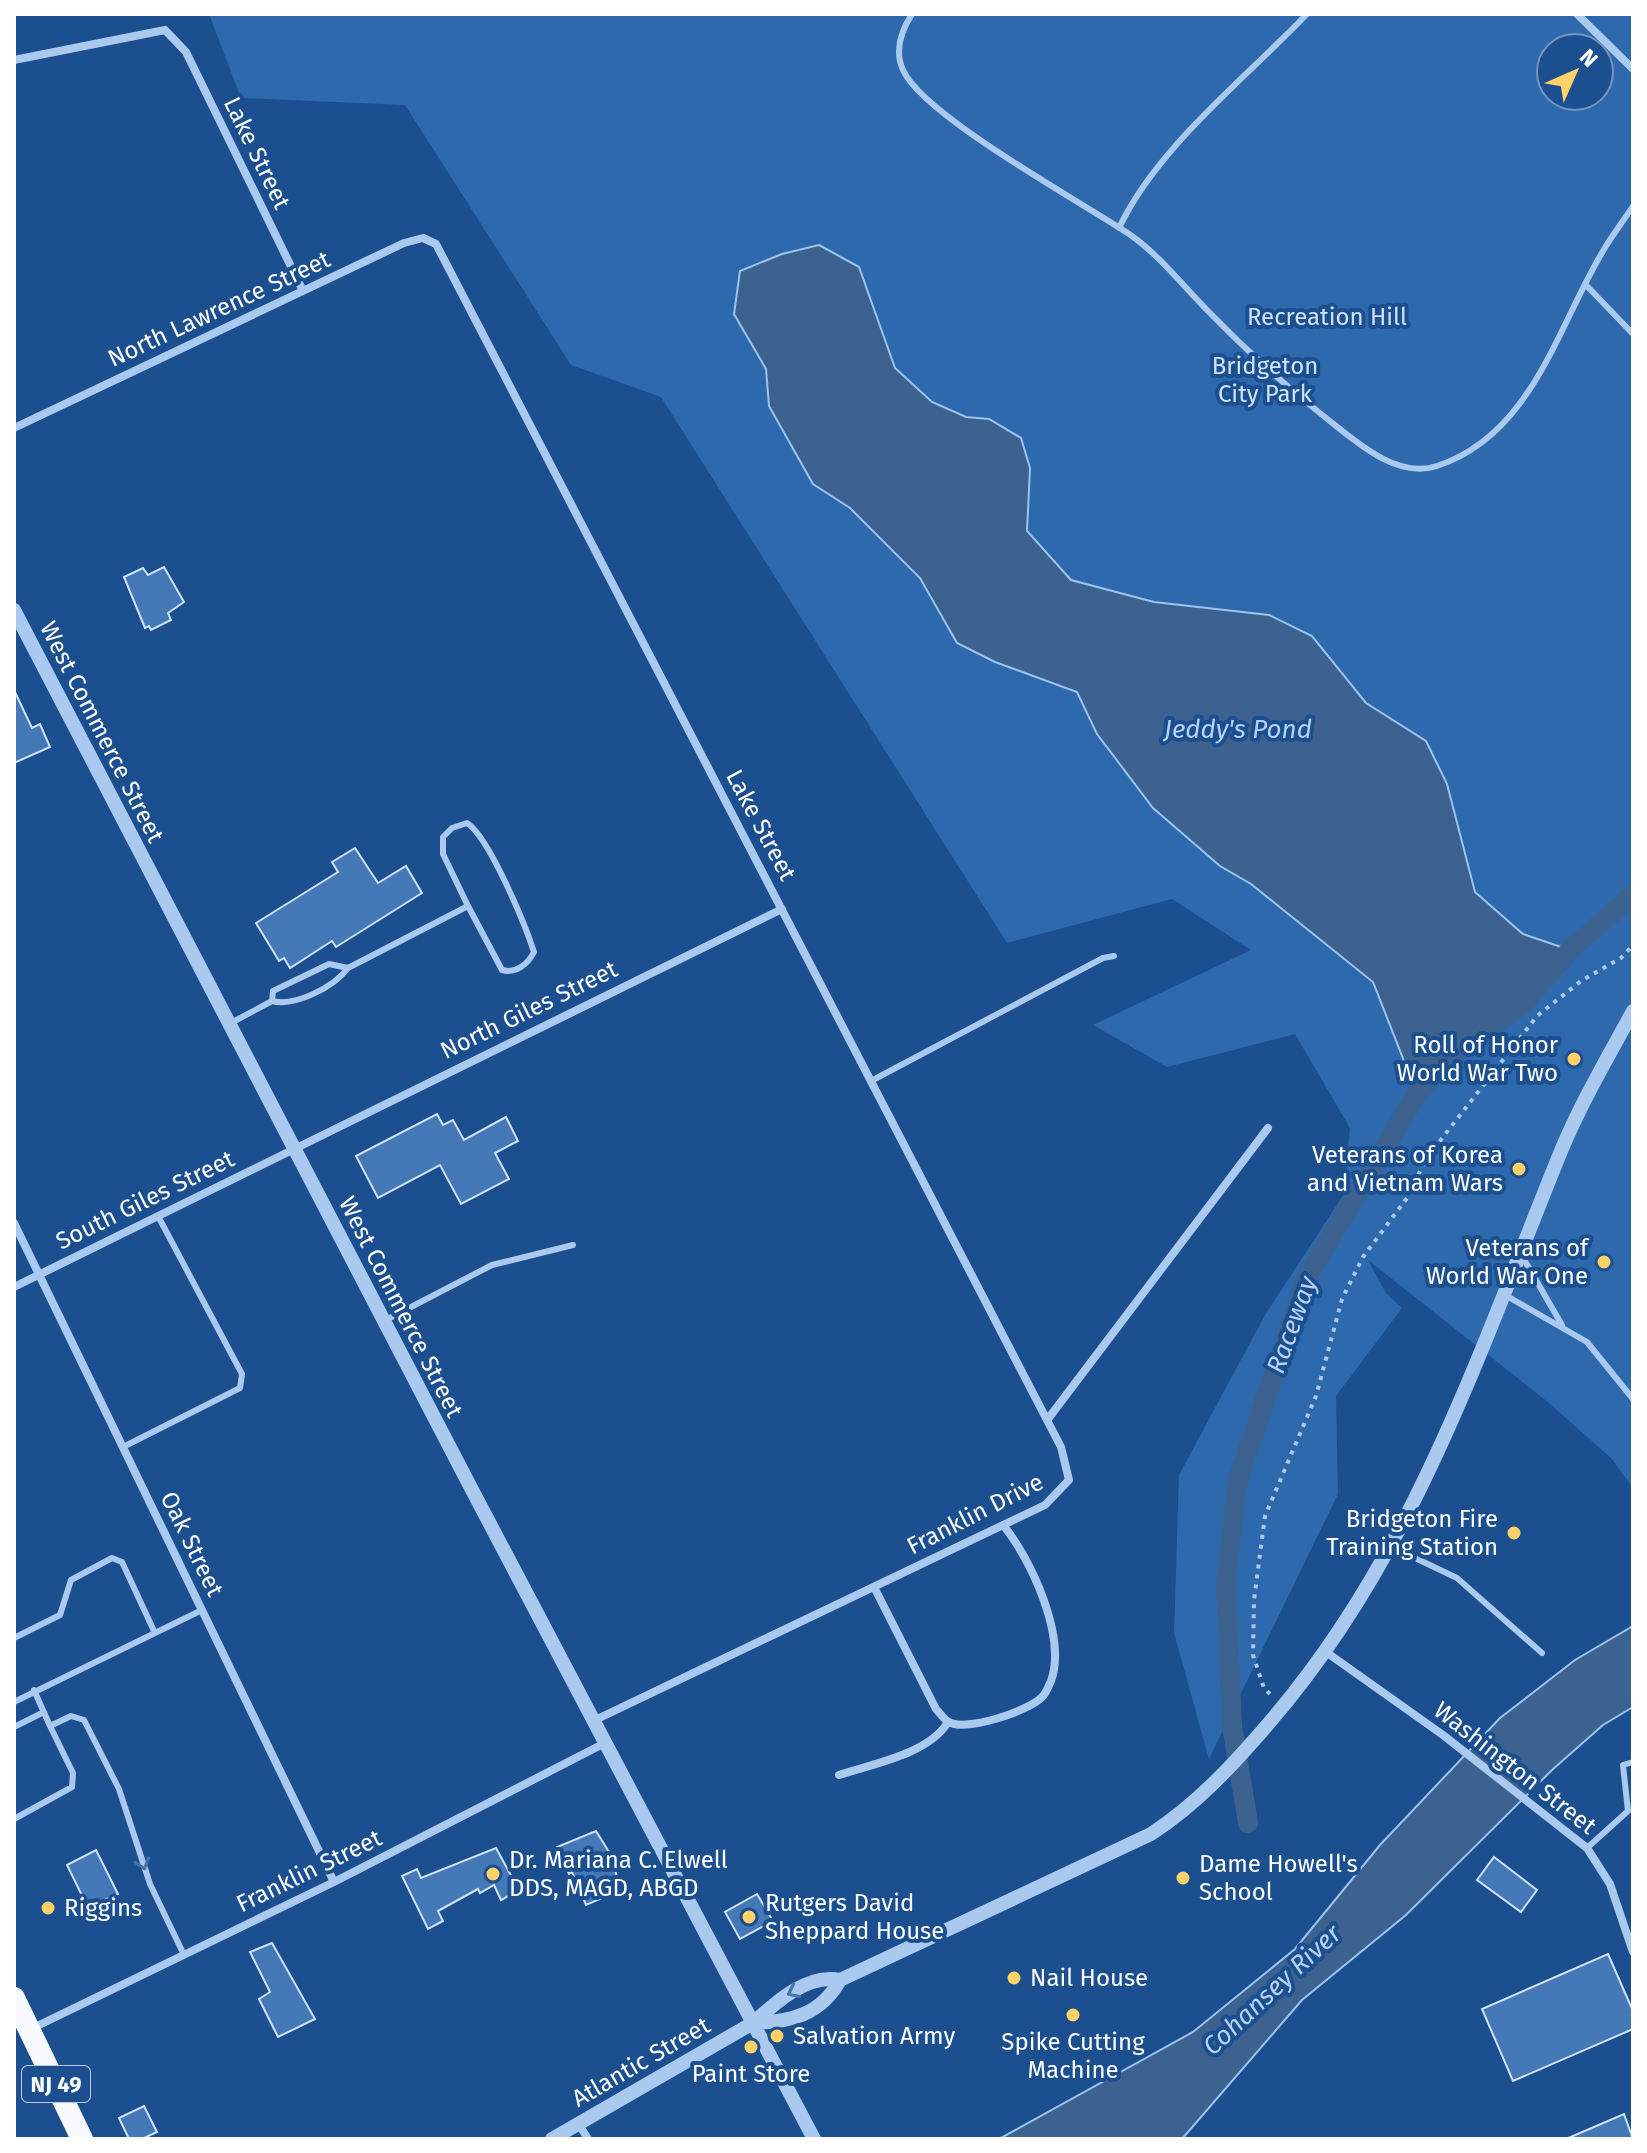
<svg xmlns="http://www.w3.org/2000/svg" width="1647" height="2153" viewBox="0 0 1647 2153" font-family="'Fira Sans',sans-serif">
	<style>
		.green { fill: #2e69ad; fill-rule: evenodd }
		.water { fill: #3c6290; stroke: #9cc4f0; stroke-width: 2 }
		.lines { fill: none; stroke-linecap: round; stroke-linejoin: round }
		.canal { stroke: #3c6290; stroke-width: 20 }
		.building { fill: #4478b7; stroke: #cfe3fa; stroke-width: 2 }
		.path { stroke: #a9c9ee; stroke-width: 4; stroke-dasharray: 4 6; stroke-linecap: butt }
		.service { stroke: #a9c9ee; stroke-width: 6 }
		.minor { stroke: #a9c9ee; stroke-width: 8 }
		.tertiary { stroke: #a9c9ee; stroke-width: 14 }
		.trunk { stroke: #f8faff; stroke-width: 22 }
		.oneway { stroke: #4674ac }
		.poi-dot { fill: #ffd166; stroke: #1b4f8f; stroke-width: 3 }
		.labels { text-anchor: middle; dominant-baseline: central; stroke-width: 8; stroke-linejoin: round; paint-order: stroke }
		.shield { fill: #1b4f8f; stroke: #bbcadd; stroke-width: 2 }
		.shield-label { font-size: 22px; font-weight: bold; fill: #fff }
		.street-label { font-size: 24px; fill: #fff; stroke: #1b4f8f }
		.park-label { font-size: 24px; fill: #cfe3fa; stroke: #1b4f8f }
		.poi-label { font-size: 24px; fill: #fff; stroke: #1b4f8f; text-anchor: start }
		.water-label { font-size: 26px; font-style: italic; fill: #b5d3f5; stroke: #1b4f8f }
	</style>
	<rect width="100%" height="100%" fill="#1b4f8f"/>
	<path class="green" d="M209,14h1424v1474l-22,-30 -62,-55 -181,-143 18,33 16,15 -66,88 2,98 -129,265 -35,-126 5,-158 86,-160 79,-121 6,-66 -55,-94 -128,33 -74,-42 158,-75 -79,-51 -165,44 -346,-546 -90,-32 -166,-260 -164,-7zM1551,48h48v48h-48z"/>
	<path class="water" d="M819,245l40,22 36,101 37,34 34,15 23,2 32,19 9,30 -3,63 44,49 83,22 115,13 43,21 54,67 60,38 21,43 28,108 48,42 47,16 -46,53 -67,48 -40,43 -44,-112 -122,-98 -31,-18 -67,-58 -56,-74 -20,-42 -82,-30 -38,-19 -37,-65 -70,-70 -37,-24 -44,-78 -3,-37 -32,-55 6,-43 42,-17z
		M1633,1626v81l-30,18 -51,45 -146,145 -104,85 -120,139h-183l194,-107 102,-83 85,-104 120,-127 75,-58z"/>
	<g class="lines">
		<path class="canal" d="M1248,1823l-16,-97 -6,-141 11,-102 69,-204 111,-185 40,-43 67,-48 46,-53 63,-55"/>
	</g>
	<path class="building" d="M164,567l20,35 -16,11 3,7 -20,10 -2,-4 -4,2 -21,-51 19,-9 5,7z
		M14,690l18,38 8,-4 10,23 -36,16z
		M355,848l23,35 28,-17 16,27 -86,54 -4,-6 -42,27 -6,-10 -5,3 -23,-38 82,-51 -6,-10z
		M437,1114l6,11 10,-5 11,20 42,-23 12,24 -23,12 14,26 -48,25 -21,-39 -62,33 -22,-42z
		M596,1831l23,37 -4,2 6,20 -35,15 -14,-33 -3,2 -12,-27z
		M496,1848l23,42 -18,10 -7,-15 -14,8 -2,-4 -40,22 5,10 -15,8 -26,-53 15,-7 4,9z
		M96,1850l22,44 -30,14 -21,-43z
		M1494,1857l43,33 -16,22 -44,-32z
		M757,1894l16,27 -33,18 -15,-27z
		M272,1943l43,76 -37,18 -19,-38 11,-7 -20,-40z
		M1608,1954l25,57v18l-120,52 -31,-72z
		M144,2106l13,26 -15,7h-13l-10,-21z
		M1624,2114l9,25h-67z"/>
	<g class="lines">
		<path class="path" d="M1270,1694l-6,-6 -11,-33 1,-55 11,-84 51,-120 26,-97 21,-42 44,-59 19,-39 111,-143 44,-35 40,-23 12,-13"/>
		<path class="service" d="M912,14c-11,17 -18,36 -9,56 20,46 182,134 229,166 29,21 52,51 77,76 36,37 72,70 112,102 31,24 74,66 116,52 97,-32 121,-143 169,-220 8,-13 18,-26 27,-40
			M1119,228c38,-81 126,-149 188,-214
			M1586,285l47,49
			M348,968l120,-62 34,64c14,4 26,-6 32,-18 -9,-28 -45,-115 -67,-129l-15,5 -9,9v17l25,52
			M229,1024l43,-23c23,6 62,-14 76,-33l-19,-4 -56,27 -1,10
			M871,1081l232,-123 11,-2
			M1522,1256l40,69
			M1505,1295l82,47 46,57
			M384,1321l108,-56 81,-20
			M123,1447l117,-59 2,-14 -84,-158
			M1390,1546l67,32 85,75
			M14,1638l46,-23 11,-35 41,-22 10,4 32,69
			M34,1690l16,36 21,-10 13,4 35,69 31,95 34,71
			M14,1702l188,-92
			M14,1727l30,-15
			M14,1819l58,-32 1,-14 -23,-47
			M1587,1848l41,-37 -5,-46 10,-3"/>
		<path class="minor" d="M1577,14l56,55
			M14,60l151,-30 21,22 117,239
			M14,428l390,-185 19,-5 13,6 625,1203 8,33 -24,25 -452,216
			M14,1223l320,659
			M14,1287l768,-378
			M1048,1419l220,-291
			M874,1587l62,122c4,4 8,11 13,13 17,10 80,-11 93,-25 4,-3 7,-12 9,-16 16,-44 -20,-122 -48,-156
			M1326,1652l117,83 144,113 23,36 23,68
			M839,1775c33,-11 90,-21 109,-53
			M33,2028l301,-146 271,-139
			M578,2123l10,16"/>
		<path class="tertiary" d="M14,610l456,876 344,653
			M753,2023c37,-1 68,-8 87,-43l311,-146c46,-30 82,-69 118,-111 145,-168 210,-371 292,-572 20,-48 47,-94 72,-140
			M552,2139l201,-116c23,-21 55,-50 87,-43"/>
		<path class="trunk" d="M14,1998l68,141"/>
	</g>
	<defs><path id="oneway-chevron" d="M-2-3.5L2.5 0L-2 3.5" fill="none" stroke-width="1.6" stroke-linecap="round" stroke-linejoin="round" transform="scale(2)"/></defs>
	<g class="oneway">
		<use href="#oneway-chevron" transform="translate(143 1864) rotate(72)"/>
		<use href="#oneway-chevron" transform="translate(793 1992) rotate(154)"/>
	</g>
	<g class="poi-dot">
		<circle cx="1574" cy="1059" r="8"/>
		<circle cx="1519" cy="1169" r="8"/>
		<circle cx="1604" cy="1262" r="8"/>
		<circle cx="1514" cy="1533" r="8"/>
		<circle cx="493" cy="1874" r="8"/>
		<circle cx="1183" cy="1878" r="8"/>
		<circle cx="48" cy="1908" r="8"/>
		<circle cx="749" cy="1917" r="8"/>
		<circle cx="1014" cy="1978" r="8"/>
		<circle cx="1073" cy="2015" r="8"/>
		<circle cx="777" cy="2036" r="8"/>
		<circle cx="751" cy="2047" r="8"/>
	</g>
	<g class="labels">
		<rect class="shield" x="22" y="2066" width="68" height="36" rx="6"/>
		<g class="shield-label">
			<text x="56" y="2084">NJ 49</text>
		</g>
		<g class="street-label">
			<text transform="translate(257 153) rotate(64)">Lake Street</text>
			<text transform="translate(219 309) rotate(-25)">North Lawrence Street</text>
			<text transform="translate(102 732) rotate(63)">West Commerce Street</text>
			<text transform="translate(761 825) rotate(62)">Lake Street</text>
			<text transform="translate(529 1010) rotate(-26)">North Giles Street</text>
			<text transform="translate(145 1200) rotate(-26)">South Giles Street</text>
			<text transform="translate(401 1307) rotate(63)">West Commerce Street</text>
			<text transform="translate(975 1514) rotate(-27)">Franklin Drive</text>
			<text transform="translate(192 1544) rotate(64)">Oak Street</text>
			<text transform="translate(1515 1768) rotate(38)">Washington Street</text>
			<text transform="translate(309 1871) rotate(-26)">Franklin Street</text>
			<text transform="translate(641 2062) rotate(-30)">Atlantic Street</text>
		</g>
		<g class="park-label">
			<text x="1327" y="317">Recreation Hill</text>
			<text x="1265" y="366">Bridgeton<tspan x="1265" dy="28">City Park</tspan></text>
		</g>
		<g class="poi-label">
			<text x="1558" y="1045" text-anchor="end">Roll of Honor<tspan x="1558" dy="28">World War Two</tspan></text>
			<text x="1503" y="1155" text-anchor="end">Veterans of Korea<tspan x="1503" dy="28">and Vietnam Wars</tspan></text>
			<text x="1588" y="1248" text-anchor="end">Veterans of<tspan x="1588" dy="28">World War One</tspan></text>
			<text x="1498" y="1519" text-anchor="end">Bridgeton Fire<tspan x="1498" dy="28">Training Station</tspan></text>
			<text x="509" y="1860">Dr. Mariana C. Elwell<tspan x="509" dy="28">DDS, MAGD, ABGD</tspan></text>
			<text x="1199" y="1864">Dame Howell's<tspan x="1199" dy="28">School</tspan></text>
			<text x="765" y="1903">Rutgers David<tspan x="765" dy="28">Sheppard House</tspan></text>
			<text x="64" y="1908">Riggins</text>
			<text x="1030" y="1978">Nail House</text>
			<text x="793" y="2036">Salvation Army</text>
			<text x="1073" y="2042" text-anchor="middle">Spike Cutting<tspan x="1073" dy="28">Machine</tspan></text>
			<text x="751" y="2074" text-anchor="middle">Paint Store</text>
		</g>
		<g class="water-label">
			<text x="1238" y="729">Jeddy's Pond</text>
			<text transform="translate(1292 1325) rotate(-70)">Raceway</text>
			<text transform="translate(1272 1990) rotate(-43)">Cohansey River</text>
		</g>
	</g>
	<rect width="1647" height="2153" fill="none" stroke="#ffffff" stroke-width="32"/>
	<g transform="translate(1575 72) rotate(45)"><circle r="38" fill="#1b4f8f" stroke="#7695bc" stroke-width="2"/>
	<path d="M0-6L14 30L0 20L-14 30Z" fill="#ffd166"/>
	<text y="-12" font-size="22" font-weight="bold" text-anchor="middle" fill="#ffffff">N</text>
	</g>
</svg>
